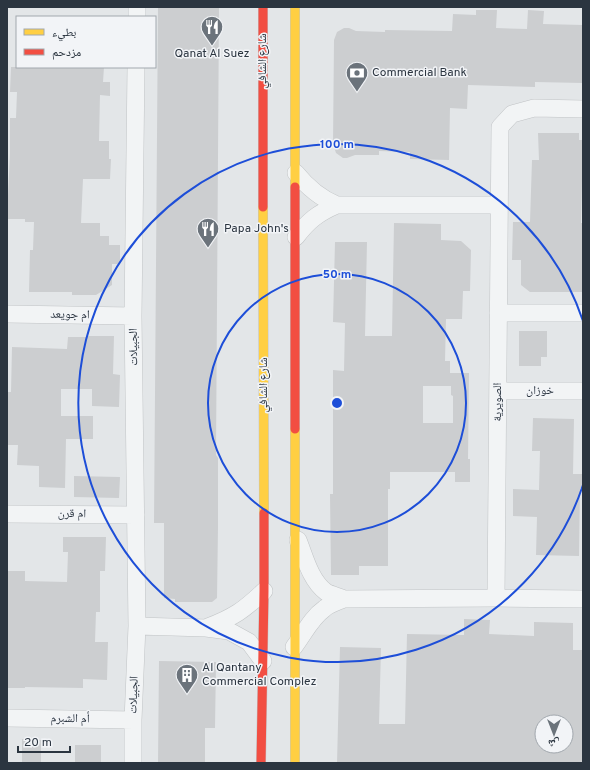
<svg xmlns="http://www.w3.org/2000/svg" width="590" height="770" viewBox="0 0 590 770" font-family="Overpass,'Noto Naskh Arabic',sans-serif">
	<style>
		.building { fill: #ccced0; fill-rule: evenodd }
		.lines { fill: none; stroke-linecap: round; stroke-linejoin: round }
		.street-casing { stroke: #c1c4c6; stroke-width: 18 }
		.slow-casing { stroke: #c1c4c6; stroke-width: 10 }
		.jam-casing { stroke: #c1c4c6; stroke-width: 10 }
		.street { stroke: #f2f4f5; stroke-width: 17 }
		.slow { stroke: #ffcf43; stroke-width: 9 }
		.jam { stroke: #f24e42; stroke-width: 9 }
		.ring { fill: none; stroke: #1d4ed8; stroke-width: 2 }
		.labels { text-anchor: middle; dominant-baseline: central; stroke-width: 3; stroke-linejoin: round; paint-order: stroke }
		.poi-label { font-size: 12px; fill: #2b3540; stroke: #f2f4f7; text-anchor: start }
		.street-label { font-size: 12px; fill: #2b3540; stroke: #f2f4f7 }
		.centre { fill: #1d4ed8; stroke: #f2f4f7; stroke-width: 2 }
		.ring-label { font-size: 12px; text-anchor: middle; font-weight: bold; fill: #1d4ed8; stroke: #f2f4f7; stroke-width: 3; stroke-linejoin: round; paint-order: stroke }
	</style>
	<rect width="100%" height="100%" fill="#e3e6e8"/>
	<path class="building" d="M158,7h61l-3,448 2,3v69l-1,71 -5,4h-37v-3l-11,-1v-75h-10z
		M476,10h21l-1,18 31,1 1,-19 16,1 -1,13 40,1v58l-48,-1v5l-67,-2 -1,24 -17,-1 -1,52 -39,-1v-7l-31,-1v4h-24l-8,3h-4l-7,-5 -3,-9 1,-104 3,-8 7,-4h5l7,3 29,1v-2l67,1 1,-17 23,1z
		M11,67h93l-1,15h7v14l-10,-1 -1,46h10v18h2l-1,20h-27l-2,44h19v13h9v9h11v19h-8v21l-16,10h-24v-3h-43l1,-42h3l1,-28h-9v-3h-18v-24h1l2,-41v-36h6l1,-26h-7z
		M538,133h41v7h4l-2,83h2v69h-53l-9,-7v-25h-9l1,-38h17l2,-62h7z
		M394,223l47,1v16l20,1 10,9 -1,41h-7l-1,28h-16l-1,42h5v12h19l-1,86h2v23h-15v-10h-65v17h-2v77h-29v9h-28l-1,-81h3v-124l11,1 1,-48 -12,-1 2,-80h32l-2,94h27zM423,386h28v9l2,1v27h-30z
		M519,331h28v26h-6v9h-22z
		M88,336h26l-1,38 7,1 -1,32 -27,-1v-17h-31v27h32v23h-27l-1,49 -26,-1v-21l-22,-1 1,-20h-11v-53h4l1,-45 55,2 1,-12h20z
		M533,418l41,1 -1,55h10v14h-3l-1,68 -43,-1 1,-38 -24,-1v-27l26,1 1,-39h-8z
		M74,476l46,1 -1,21 -45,-1z
		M63,537h43l-1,34h-5v41h-4l-1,30h13l-1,38 -24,-1v9l-58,-1v1h-18v-117h18v10l42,1 1,-30h-5z
		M464,619l26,1 -1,14 45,2v-14l39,1v27h10v113h-246l3,-116 41,1 -2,76h26l2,-90 57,1zM542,722h24v24h-24z
		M159,661l57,1 -1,66h-10v35h-47z
		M22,739l19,1v23h-19z
		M75,745h26v18h-26z"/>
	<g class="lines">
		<g class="street-casing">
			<path id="street" d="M137,17v-10
				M296,173c12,15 24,25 41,32
				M296,237c12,-16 22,-24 41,-32h162
				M498,313h85
				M7,314l126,2
				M498,391h85
				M7,514l129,1
				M496,598l4,-471 12,-13 22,-6 49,1
				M344,599l152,-1 87,1
				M137,626l69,2 23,3 20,11 14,19
				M208,627c26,-10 36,-17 56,-36
				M294,647c10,-13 17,-29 30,-38 5,-5 13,-7 20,-10 -5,-3 -13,-4 -18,-7 -16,-12 -21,-35 -28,-52
				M7,718l126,2
				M133,763v-43l4,-94 -4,-310 3,-249"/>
		</g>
		<g class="slow-casing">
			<path id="slow" d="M295,7v180
				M263,207l1,306
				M295,429v334"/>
		</g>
		<g class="jam-casing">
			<path id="jam" d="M263,7v200
				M295,187v242
				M261,763l3,-172v-78"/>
		</g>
		<use href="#street" class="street"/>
		<use href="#slow" class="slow"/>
		<use href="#jam" class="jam"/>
	</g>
	<g class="ring">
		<circle cx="337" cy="403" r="129"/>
		<path d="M583 485A259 259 0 1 1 583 321"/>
	</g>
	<defs>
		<g id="restaurant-pin" transform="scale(1.15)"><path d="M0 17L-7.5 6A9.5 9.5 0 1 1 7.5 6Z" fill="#6b737b" stroke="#f2f4f7"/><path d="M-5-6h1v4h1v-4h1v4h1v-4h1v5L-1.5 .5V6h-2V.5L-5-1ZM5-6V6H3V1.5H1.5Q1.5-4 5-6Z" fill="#fff"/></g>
		<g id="bank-pin" transform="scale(1.15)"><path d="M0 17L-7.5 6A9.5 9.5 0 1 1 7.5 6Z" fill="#6b737b" stroke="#f2f4f7"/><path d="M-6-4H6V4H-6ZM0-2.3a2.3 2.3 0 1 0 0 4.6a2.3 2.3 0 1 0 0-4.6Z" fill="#fff"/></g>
		<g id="building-pin" transform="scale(1.15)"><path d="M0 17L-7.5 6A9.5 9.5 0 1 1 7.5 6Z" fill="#6b737b" stroke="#f2f4f7"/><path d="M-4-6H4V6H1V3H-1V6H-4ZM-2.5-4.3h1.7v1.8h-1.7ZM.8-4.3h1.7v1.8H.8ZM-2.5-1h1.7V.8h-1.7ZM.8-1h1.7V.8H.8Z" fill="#fff"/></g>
	</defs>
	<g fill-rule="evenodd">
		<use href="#restaurant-pin" x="212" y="27"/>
		<use href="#bank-pin" x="357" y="73"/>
		<use href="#restaurant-pin" x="208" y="229"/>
		<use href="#building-pin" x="187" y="675"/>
	</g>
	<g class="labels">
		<g class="poi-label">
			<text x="212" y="54" text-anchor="middle">Qanat Al Suez</text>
			<text x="372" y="73">Commercial Bank</text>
			<text x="224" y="229">Papa John's</text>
			<text x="202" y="668">Al Qantany<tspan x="202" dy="14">Commercial Complez</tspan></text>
		</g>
		<g class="street-label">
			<text transform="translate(263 61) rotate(-90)">شارع الشافي</text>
			<text transform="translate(70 315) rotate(1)">ام جويعد</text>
			<text transform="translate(134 347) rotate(-91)">الجبيلات</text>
			<text transform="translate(264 385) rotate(-90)">شارع الشافي</text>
			<text x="540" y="391">خوزان</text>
			<text transform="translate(498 402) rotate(-90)">الصويرية</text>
			<text transform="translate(72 514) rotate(1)">ام قرن</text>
			<text transform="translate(134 695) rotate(-88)">الجبيلات</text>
			<text transform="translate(70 719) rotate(1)">أم الشبرم</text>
		</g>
	</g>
	<circle cx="337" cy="403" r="6" class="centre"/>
	<g class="ring-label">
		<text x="337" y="148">100 m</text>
		<text x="337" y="278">50 m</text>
	</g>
	<rect width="590" height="770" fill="none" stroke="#2b3540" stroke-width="16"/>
	<rect x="16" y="16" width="140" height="52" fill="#f2f4f7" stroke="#a2a8ae"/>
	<rect x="24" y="29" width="20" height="6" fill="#ffcf43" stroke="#a2a8ae"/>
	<text x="52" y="36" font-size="12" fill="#2b3540">بطيء</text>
	<rect x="24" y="49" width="20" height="6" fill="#f24e42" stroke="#a2a8ae"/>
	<text x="52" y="56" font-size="12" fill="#2b3540">مزدحم</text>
	<g transform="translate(554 734) rotate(180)"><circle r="19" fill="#f2f4f7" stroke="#a2a8ae"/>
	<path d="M0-3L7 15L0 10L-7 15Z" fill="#6b737b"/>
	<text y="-6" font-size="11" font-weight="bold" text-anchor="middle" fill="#2b3540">ش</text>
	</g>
	<path d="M18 746v6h52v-6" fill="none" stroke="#2b3540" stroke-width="2"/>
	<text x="24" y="746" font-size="12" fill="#2b3540" stroke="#f2f4f7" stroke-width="3" paint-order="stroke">20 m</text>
</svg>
